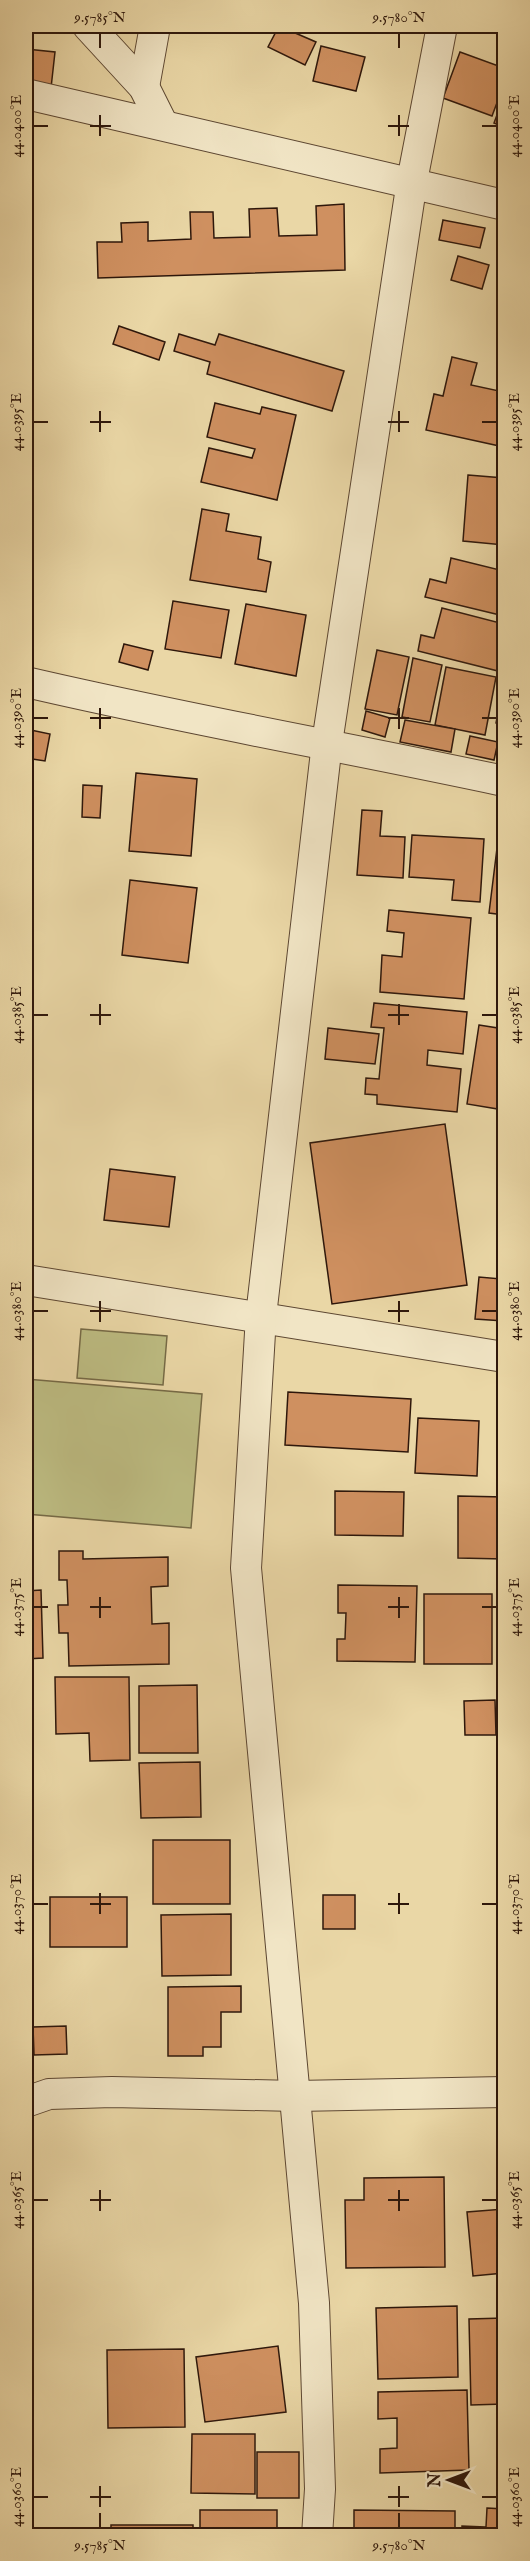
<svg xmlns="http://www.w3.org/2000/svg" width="530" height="2561" viewBox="0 0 530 2561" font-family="'IM FELL English',serif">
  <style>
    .green { fill: #bdbc82; stroke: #766a46; stroke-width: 1.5 }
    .building { fill: #cf9060; stroke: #2e170b; stroke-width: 1.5 }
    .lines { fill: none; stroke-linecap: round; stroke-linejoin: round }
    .minor-casing { stroke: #5d4732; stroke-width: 32 }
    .minor { stroke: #f1e5c5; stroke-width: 30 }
    .ticks { fill: none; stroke: #2e170b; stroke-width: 2 }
    .neatline { fill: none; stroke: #2e170b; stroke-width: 2 }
    .ticks-label { font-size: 15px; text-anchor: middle; fill: #2e170b }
  </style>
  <rect width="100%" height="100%" fill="#ead7a6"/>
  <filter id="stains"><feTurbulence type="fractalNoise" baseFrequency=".00333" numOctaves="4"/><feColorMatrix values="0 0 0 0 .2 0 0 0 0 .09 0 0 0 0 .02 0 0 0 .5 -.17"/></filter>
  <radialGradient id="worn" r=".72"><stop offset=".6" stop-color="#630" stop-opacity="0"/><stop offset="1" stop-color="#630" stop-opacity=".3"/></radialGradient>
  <!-- green -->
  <g class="green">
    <path d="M81,1329L167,1336L163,1385L77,1378Z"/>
    <path d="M26,1379L202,1394L191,1528L26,1514Z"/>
  </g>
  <!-- building -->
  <g class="building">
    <path d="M279,26L316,42L305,65L268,47Z"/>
    <path d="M321,46L365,57L356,91L313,81Z"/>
    <path d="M26,49L55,52L51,88L26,86Z"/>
    <path d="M460,52L504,68V84L492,116L443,98Z"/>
    <path d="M504,96V127L494,123Z"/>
    <path d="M344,204L345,270L98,278L97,242H122L121,223L148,222V241L191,239L190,212H213L214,238L250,237L249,209L277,208L279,236L317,235L316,206Z"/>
    <path d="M443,220L485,228L480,248L439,240Z"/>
    <path d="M458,256L489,265L482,289L451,280Z"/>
    <path d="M119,326L165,342L159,360L113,344Z"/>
    <path d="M179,334L215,345L219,334L344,371L332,411L207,374L210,362L174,351Z"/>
    <path d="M452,357L477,363L471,385L504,392V447L426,430L434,394L443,396Z"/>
    <path d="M215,403L260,414L262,407L296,415L277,500L201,482L209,448L252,458L255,449L207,437Z"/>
    <path d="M468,475L504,478V545L463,541Z"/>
    <path d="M202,509L229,514L226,531L261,537L258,559L271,562L266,592L190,580Z"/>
    <path d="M451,558L504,571V616L425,597L430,579L446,583Z"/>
    <path d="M173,601L229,610L221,658L165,649Z"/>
    <path d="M246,604L306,615L296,676L235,664Z"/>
    <path d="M442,608L504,624V644L498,671L418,651L421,635L434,638Z"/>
    <path d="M124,644L153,651L148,670L119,662Z"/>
    <path d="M377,650L409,657L397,715L365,709Z"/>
    <path d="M413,658L442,665L430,722L402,717Z"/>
    <path d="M446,667L496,677L485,735L435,725Z"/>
    <path d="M504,683V725L496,723Z"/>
    <path d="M366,711L390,718L385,737L362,730Z"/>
    <path d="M405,720L455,729L451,752L400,742Z"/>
    <path d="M26,729L50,734L45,761L26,758Z"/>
    <path d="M470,736L498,742L494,760L466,754Z"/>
    <path d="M136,773L197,779L191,856L129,851Z"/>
    <path d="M83,785L102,786L100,818L82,817Z"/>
    <path d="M362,810L382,811L380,836L405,837L403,878L357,875Z"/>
    <path d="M412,835L484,839L480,902L452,900L454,880L409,877Z"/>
    <path d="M498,840L504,841V915L489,913Z"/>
    <path d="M130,880L197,888L188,963L122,955Z"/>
    <path d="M389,910L471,918L464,999L380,992L382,955L402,957L404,933L387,931Z"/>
    <path d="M374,1003L467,1012L463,1054L428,1050L427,1065L461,1069L457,1112L377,1104V1095L365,1094L366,1078L379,1079L384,1028L371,1027Z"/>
    <path d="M479,1025L504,1029V1110L467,1104Z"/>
    <path d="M328,1028L379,1034L375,1064L325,1059Z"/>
    <path d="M445,1124L467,1285L332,1304L310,1143Z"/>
    <path d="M110,1169L175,1177L169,1227L104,1220Z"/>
    <path d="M504,1245V1321L475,1319L479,1277L501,1279Z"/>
    <path d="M288,1392L411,1399L408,1452L285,1445Z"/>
    <path d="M418,1418L479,1421L477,1476L415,1473Z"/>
    <path d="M335,1491L404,1492L403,1536L335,1535Z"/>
    <path d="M458,1496L504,1497V1559L458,1558Z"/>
    <path d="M59,1551H83V1559L168,1557V1586L151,1587L152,1624L169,1623V1664L69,1666L68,1633H59L58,1605H68L67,1580H59Z"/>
    <path d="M338,1585L417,1586L415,1662L337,1661V1639H345L346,1613H338Z"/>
    <path d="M41,1590L43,1658L26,1659V1591Z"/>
    <rect x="424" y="1594" width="68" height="70"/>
    <path d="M55,1677H129L130,1760L90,1761L89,1733L56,1734Z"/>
    <path d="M197,1685L198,1753H139V1686Z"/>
    <path d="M495,1700L496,1735H465L464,1701Z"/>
    <path d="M498,1747H504V1774H497Z"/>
    <path d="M200,1762L201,1817L141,1818L139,1763Z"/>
    <rect x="153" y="1840" width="77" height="64"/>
    <rect x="323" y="1895" width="32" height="34"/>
    <rect x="50" y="1897" width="77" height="50"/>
    <path d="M231,1914V1975L162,1976L161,1915Z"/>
    <path d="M241,1986V2012H221V2047H203V2056H168V1987Z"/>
    <path d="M66,2026L67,2054L34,2055L33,2027Z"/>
    <path d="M444,2177L445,2267L346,2268L345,2200H364V2178Z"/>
    <path d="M504,2209V2273L473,2276L467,2212Z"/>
    <path d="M457,2306L458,2377L378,2379L376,2308Z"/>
    <path d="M504,2318V2404L471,2405L469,2319Z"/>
    <path d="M278,2346L286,2412L205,2422L196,2357Z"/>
    <path d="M184,2349L185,2427L108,2428L107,2350Z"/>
    <path d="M467,2390L469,2470L380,2473V2449L397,2448V2418L378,2419V2392Z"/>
    <path d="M192,2434H255V2494L191,2493Z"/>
    <rect x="257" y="2452" width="42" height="46"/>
    <path d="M487,2508L504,2509V2536H462V2526L486,2527Z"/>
    <rect x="200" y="2510" width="77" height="26"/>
    <path d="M354,2510L455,2511V2536H354Z"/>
    <rect x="111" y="2525" width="82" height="11"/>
  </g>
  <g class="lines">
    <!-- minor casing -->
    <g class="minor-casing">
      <g id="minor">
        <path d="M88,26L144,87L163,125"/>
        <path d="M144,87L155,26"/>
        <path d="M26,94L504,205"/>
        <path d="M26,682C184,719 345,747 504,781"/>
        <path d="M26,1280L504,1357"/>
        <path d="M26,2102L49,2094L112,2092L296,2096L504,2092"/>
        <path d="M317,2536L320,2489L314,2303L246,1568L261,1316L327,743L412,181L442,26"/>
      </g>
    </g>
    <!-- minor -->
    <use href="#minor" class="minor"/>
  </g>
  <!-- ticks -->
  <path class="ticks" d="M100,33V48M399,33V48M100,115V136M399,115V136M33,126H48M90,126H111M388,126H409M482,126H497M100,411V432M399,411V432M33,422H48M90,422H111M388,422H409M482,422H497M100,708V729M399,708V729M33,718H48M90,718H111M388,718H409M482,718H497M100,1004V1025M399,1004V1025M33,1015H48M90,1015H111M388,1015H409M482,1015H497M100,1301V1322M399,1301V1322M33,1311H48M90,1311H111M388,1311H409M482,1311H497M100,1597V1618M399,1597V1618M33,1607H48M90,1607H111M388,1607H409M482,1607H497M100,1893V1914M399,1893V1914M33,1904H48M90,1904H111M388,1904H409M482,1904H497M100,2190V2211M399,2190V2211M33,2200H48M90,2200H111M388,2200H409M482,2200H497M100,2486V2507M399,2486V2507M33,2497H48M90,2497H111M388,2497H409M482,2497H497M100,2513V2528M399,2513V2528"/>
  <!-- margin -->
  <rect width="530" height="2561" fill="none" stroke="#ead7a6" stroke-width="66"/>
  <!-- north arrow -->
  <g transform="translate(449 2480) rotate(270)" stroke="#f1e5c5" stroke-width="4.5" paint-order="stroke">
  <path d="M0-4.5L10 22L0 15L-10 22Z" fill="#2e170b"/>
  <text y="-9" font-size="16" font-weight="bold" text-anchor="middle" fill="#2e170b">N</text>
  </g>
  <rect x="33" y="33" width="464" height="2495" class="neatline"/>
  <g class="ticks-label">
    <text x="100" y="22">9.5785°N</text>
    <text x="399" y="22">9.5780°N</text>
    <text transform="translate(514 126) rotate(-90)" y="5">44.0400°E</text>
    <text transform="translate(16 126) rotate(-90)" y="5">44.0400°E</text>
    <text transform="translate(16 422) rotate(-90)" y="5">44.0395°E</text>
    <text transform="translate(514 422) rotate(-90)" y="5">44.0395°E</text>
    <text transform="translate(514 718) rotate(-90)" y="5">44.0390°E</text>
    <text transform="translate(16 718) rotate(-90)" y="5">44.0390°E</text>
    <text transform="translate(514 1015) rotate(-90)" y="5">44.0385°E</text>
    <text transform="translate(16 1015) rotate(-90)" y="5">44.0385°E</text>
    <text transform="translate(514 1311) rotate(-90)" y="5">44.0380°E</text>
    <text transform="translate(16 1311) rotate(-90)" y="5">44.0380°E</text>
    <text transform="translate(16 1607) rotate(-90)" y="5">44.0375°E</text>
    <text transform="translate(514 1607) rotate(-90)" y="5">44.0375°E</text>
    <text transform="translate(16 1904) rotate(-90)" y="5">44.0370°E</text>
    <text transform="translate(514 1904) rotate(-90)" y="5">44.0370°E</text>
    <text transform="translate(514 2200) rotate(-90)" y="5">44.0365°E</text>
    <text transform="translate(16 2200) rotate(-90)" y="5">44.0365°E</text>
    <text transform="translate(16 2497) rotate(-90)" y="5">44.0360°E</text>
    <text transform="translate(514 2497) rotate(-90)" y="5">44.0360°E</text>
    <text x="100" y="2550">9.5785°N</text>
    <text x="399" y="2550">9.5780°N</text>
  </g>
  <rect width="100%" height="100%" filter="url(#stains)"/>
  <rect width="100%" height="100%" fill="url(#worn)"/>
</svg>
